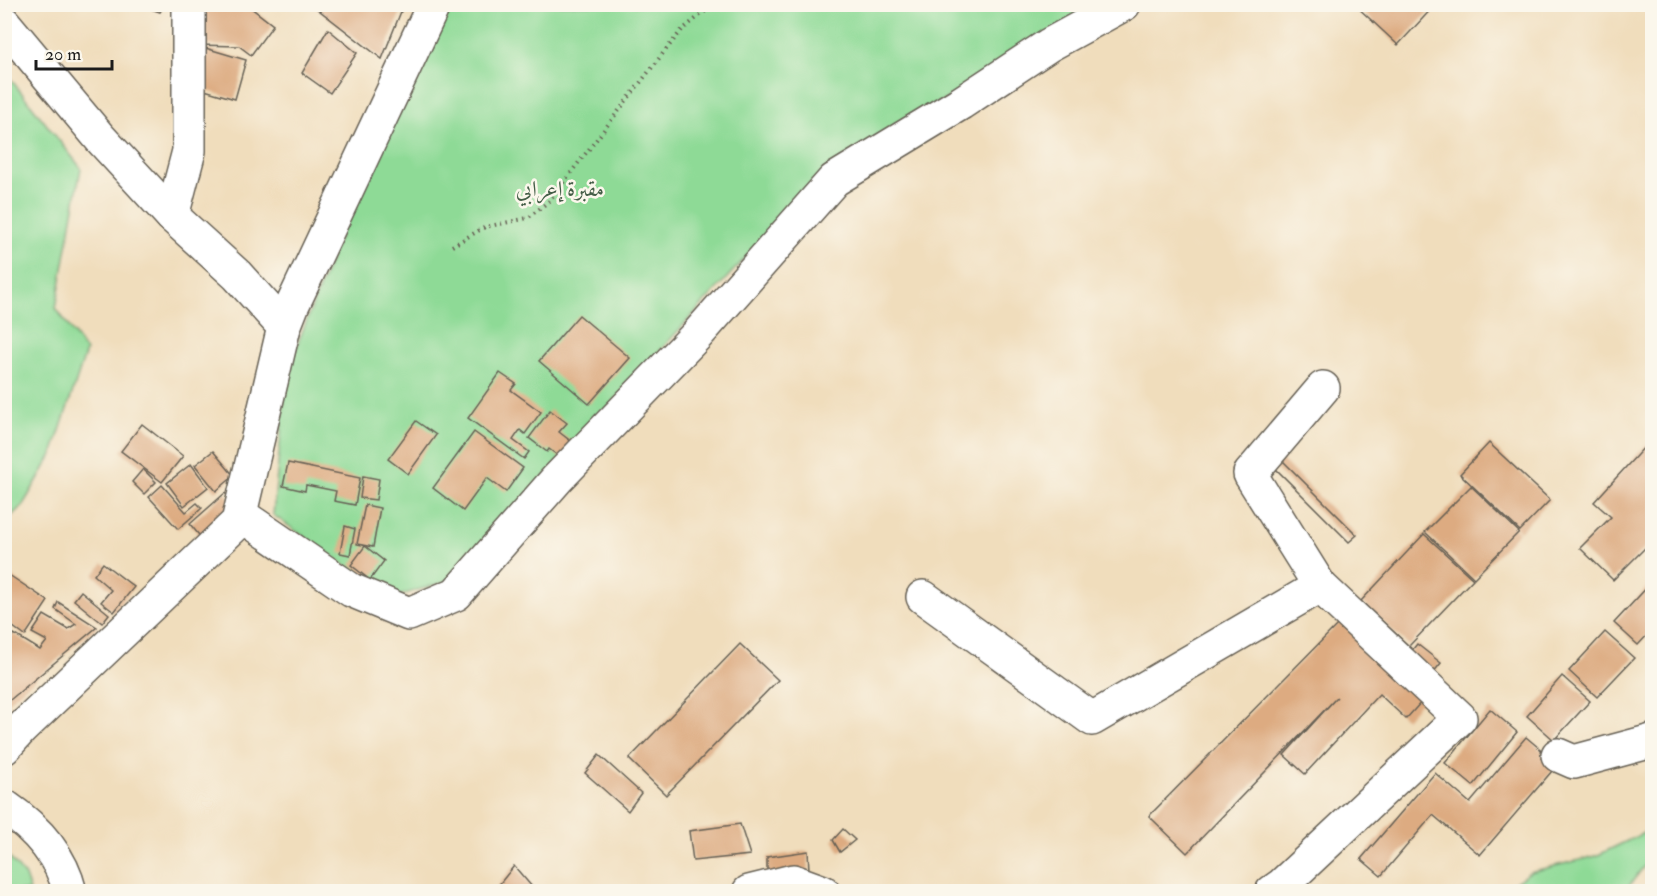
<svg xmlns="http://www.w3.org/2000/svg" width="1657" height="896" viewBox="0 0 1657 896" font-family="'IM FELL Double Pica',Amiri,serif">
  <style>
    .green { fill: #8eda96; stroke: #557b59; stroke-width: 1.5 }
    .building { fill: #ddab81 }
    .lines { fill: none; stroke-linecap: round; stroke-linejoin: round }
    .minor-casing { stroke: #666054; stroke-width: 36 }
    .major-casing { stroke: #666054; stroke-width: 36 }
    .path { stroke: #666054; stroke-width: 4; stroke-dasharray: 1.5 4.5; stroke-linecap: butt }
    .minor { stroke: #fff; stroke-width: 33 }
    .major { stroke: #fff; stroke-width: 33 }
    .labels { text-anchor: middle; stroke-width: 5; stroke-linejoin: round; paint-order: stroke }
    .park-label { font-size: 22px; fill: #445e47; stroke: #fbf7ec }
  </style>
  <rect width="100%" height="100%" fill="#fbf7ec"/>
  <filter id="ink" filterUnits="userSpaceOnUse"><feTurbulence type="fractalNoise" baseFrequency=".0167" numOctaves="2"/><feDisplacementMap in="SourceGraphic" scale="12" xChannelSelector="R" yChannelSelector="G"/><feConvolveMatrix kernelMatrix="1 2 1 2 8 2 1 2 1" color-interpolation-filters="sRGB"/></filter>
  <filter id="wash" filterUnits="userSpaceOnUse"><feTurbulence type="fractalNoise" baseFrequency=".008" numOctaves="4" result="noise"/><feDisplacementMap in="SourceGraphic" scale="24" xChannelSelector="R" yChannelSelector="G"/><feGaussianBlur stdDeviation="1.35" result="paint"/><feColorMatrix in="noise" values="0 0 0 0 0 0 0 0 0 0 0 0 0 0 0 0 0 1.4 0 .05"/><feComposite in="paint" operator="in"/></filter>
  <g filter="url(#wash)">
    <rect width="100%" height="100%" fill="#f0ddbc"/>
    <!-- green -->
    <g class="green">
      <path d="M442,5H1096L817,180L448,581L392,598L273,515L287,371L357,191Z"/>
      <path d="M5,72L81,168L56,308L86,351L52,455L23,505L5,522Z"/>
      <path d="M1652,829V856L1625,891H1503L1530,872L1596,856Z"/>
      <path d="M4,851L25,876L30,891H5Z"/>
    </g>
    <g id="blocks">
      <!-- building -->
      <g class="building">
        <path d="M137,4H165L160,12Z"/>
        <path d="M197,4H246L273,25L251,55L239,46L196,45Z"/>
        <path d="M317,4H404L382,59L315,7Z"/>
        <path d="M1354,4H1436L1398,45Z"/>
        <path d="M328,29L357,53L330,93L302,73Z"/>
        <path d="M202,47L246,60L235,99L191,86Z"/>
        <path d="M579,315L630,358L589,404L539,361Z"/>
        <path d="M500,373L516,384L511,390L541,412L525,434L520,430L513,440L529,452L524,459L468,418Z"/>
        <path d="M550,410L567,423L559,432L577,446L565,461L549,449L547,452L529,438Z"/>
        <path d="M416,421L436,435L408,474L388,459Z"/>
        <path d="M142,424L183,456L162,482L121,451Z"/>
        <path d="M474,432L523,468L506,492L487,478L463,511L433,488Z"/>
        <path d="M1489,443L1550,500L1520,531L1460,474Z"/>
        <path d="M1647,444L1652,449V541L1613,580L1580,548L1611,517L1594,502Z"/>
        <path d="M213,451L234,476L216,491L195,465Z"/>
        <path d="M1281,459L1357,535L1349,542L1273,466Z"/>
        <path d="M288,463L360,478L355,505L334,501L336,491L306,485L305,491L283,486Z"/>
        <path d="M191,464L208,487L184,506L167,483Z"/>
        <path d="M143,469L156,482L144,494L132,482Z"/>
        <path d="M363,476L379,479L376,500L360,498Z"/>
        <path d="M162,485L186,512L197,503L202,508L178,529L149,497Z"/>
        <path d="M1471,486L1519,532L1474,578L1425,532Z"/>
        <path d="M225,493L239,509L203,540L190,524Z"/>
        <path d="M365,505L380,508L373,547L357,544Z"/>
        <path d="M345,526L355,529L350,555L340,553Z"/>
        <path d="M1424,534L1473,579L1409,646L1361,601Z"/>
        <path d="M365,546L384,561L370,580L351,565Z"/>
        <path d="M103,563L134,587L114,612L101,602L111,590L94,575Z"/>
        <path d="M6,573L48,601L25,636L4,620Z"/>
        <path d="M1652,582V630L1638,645L1614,623Z"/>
        <path d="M81,591L109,614L102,623L74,600Z"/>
        <path d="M58,602L97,627L4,705V645L14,634L40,650L47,641L32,633L44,615L68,629L76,624L55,609Z"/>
        <path d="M1341,621L1423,700L1406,719L1379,694L1305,774L1284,755L1337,697L1187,853L1149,816Z"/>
        <path d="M1605,632L1634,658L1597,697L1569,671Z"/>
        <path d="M740,644L778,680L666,795L629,759Z"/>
        <path d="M1417,644L1441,663L1433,673L1409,654Z"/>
        <path d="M1562,676L1590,701L1554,740L1527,716Z"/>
        <path d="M1490,709L1517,732L1473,786L1445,763Z"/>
        <path d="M1526,737L1558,764L1480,855L1433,815L1381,876L1361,859L1435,773L1470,803Z"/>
        <path d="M599,755L641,793L628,811L585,773Z"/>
        <path d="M740,824L750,855L693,861L689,831Z"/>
        <path d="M843,829L855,840L840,852L833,840Z"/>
        <path d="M808,851L809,870L767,877V857Z"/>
        <path d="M514,866L533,888L530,892H493Z"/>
      </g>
    </g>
  </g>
  <g filter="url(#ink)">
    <use href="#blocks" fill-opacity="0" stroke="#666054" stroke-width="1.5"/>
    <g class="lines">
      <!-- minor casing -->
      <g class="minor-casing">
        <g id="minor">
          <path d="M4,23L100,138L172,216L237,275L284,327"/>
          <path d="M172,216L189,151V4"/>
          <path d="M241,515L351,590L409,614L456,594L557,479L697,335L834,180L961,103L1049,45L1124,4"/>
          <path d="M1320,586L1250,474L1323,388"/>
          <path d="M923,597L1092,719L1320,586L1460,718L1282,885L1272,892"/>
          <path d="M4,748L21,729L238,522L284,327L293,304L434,4"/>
          <path d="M1558,755L1574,762L1652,741"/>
          <path d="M749,892L793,881L823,892"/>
        </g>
      </g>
      <!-- major casing -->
      <g class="major-casing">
        <path id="major" d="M4,806C35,827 61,855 70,892"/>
      </g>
      <!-- path -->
      <path class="path" d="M452,246L485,227L528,218L549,201L664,52L682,30L714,4"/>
      <!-- minor -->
      <use href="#minor" class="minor"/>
      <!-- major -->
      <use href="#major" class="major"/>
    </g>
  </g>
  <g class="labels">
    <!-- park labels -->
    <g class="park-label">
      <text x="560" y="196">مقبرة إعرابي</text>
    </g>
  </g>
  <!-- margin -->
  <rect width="1657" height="896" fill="none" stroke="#fbf7ec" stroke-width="24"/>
  <!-- scale -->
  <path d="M36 60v9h76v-9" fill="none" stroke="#1c1c1c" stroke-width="3"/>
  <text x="45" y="60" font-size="18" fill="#1c1c1c" stroke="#fbf7ec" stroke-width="4.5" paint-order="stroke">20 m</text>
</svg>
